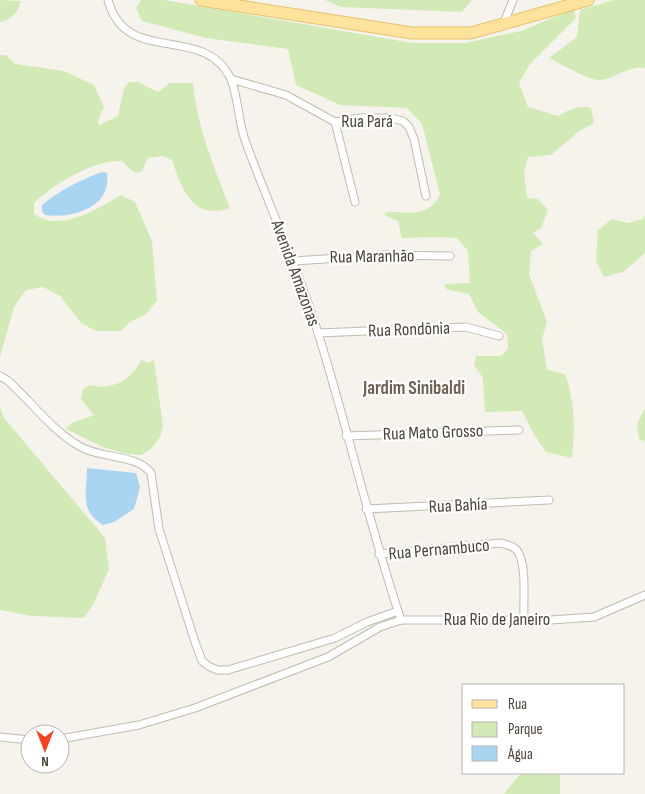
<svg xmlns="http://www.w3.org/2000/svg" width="645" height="794" viewBox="0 0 645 794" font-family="'Sofia Sans Condensed',sans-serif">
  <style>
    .green { fill: #d2eab5 }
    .water { fill: #a9d4f2 }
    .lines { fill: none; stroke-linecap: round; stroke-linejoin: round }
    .street-casing { stroke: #c2bbae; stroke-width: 9 }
    .primary-casing { stroke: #e6c16a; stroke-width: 13 }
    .street { stroke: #fff; stroke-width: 7 }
    .primary { stroke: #ffe39c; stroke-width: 11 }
    .labels { text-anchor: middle; stroke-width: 4.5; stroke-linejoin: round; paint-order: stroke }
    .street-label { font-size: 18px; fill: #4b4439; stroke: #fff }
    .neighbourhood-label { font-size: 19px; font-weight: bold; fill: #6e6250; stroke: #fff }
  </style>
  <rect width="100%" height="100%" fill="#f6f3ec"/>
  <!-- green -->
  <g class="green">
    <path d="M0,0L21,1C17,13 13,19 0,22Z"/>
    <path d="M141,0H164L412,43H465L521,31L574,9L576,18L530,64L519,83L528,107L558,116C569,110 578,104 591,108L594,123L578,132L551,155L528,157L524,172L527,198L538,199L548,210L541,228L533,233L543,244L531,251L529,274L547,322L542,339L547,370L565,374C575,400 575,431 572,458L546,452L535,436L522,411L485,412L483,378L474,365L476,356H501L508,349L507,334L478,312L469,294L446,289L444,284L470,283L468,251L457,238L434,237L402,238L398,221L384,215L387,212C410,212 428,218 440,194L422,124L407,108L340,105L296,85L288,49L206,38L142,21L136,8Z"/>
    <path d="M314,0H472L462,12L341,7L325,0Z"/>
    <path d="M614,0H645V68C630,65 615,79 600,80C590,81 559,63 549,58L577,37L580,10Z"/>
    <path d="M0,55H6L15,64L64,71L94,85L104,107L98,120L99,125L118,116L124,88L129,82H138L158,92L170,83H193C197,127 214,167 230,208C192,221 182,189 172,160L163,156L148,158L142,171L137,173L131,170L122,161C95,159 53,184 34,203V214C61,233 97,209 121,195L135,202L152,241L157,301L145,315L130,322L121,331H96L81,323L60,296L43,287L26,290L14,307L0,357Z"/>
    <path d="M645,215V253L623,272L604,277L596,261L598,230L612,219L628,223L643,219Z"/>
    <path d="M141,360L148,363L154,360L163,426L160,437L151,449L141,455L126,454L105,448L66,429L72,423L94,415L81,399L83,389L90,385C111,391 132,380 141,360Z"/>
    <path d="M0,408L4,418L105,538L109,569L94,603L84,618L32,616L0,610Z"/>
    <path d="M645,408V442L639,439L637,424Z"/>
    <path d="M521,773H560V794H504Z"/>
  </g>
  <!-- water -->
  <g class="water">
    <path d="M102,172L107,173C112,207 73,219 45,215L42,211V205C60,190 80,180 102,172Z"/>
    <path d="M87,468L136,473L140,487L134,509L114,522L103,525C79,510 87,494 87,468Z"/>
  </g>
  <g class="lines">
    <!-- street casing -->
    <g class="street-casing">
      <g id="street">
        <path d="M108,0C126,67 202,23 230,77C238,93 238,123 246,143C269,206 298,268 318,333C348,428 369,525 401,620"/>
        <path d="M503,25L513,0"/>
        <path d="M231,79L286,95L335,122L360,118H391L403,121L409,127L414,139L426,196"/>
        <path d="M335,122L355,202"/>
        <path d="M294,261L384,255L450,256"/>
        <path d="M318,333L466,327L499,336"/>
        <path d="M0,376L7,380C31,401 52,431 81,447C102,459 137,454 151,473L159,529L195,642L202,661L210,667L218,670H228L335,638L367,622L398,611"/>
        <path d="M346,436L519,430"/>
        <path d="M366,509L549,500"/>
        <path d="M379,554L501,543C507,545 515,546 518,552C527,565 523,603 524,619"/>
        <path d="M0,737L30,740"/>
        <path d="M60,739L139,725L195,708L328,657L380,627L401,620H550L594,617L645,595"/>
      </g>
    </g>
    <!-- primary casing -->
    <g class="primary-casing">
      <path id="primary" d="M201,0L412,33H471L588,0"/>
    </g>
    <!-- street -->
    <use href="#street" class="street"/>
    <!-- primary -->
    <use href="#primary" class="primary"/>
  </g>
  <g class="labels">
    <!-- street labels -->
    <g class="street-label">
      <text x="367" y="127">Rua Pará</text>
      <text transform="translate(372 256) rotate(-1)" y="6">Rua Maranhão</text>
      <text transform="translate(296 273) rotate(70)" y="6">Avenida Amazonas</text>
      <text transform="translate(409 329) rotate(-2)" y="6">Rua Rondônia</text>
      <text transform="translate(433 432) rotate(-2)" y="6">Rua Mato Grosso</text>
      <text transform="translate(458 505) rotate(-3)" y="6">Rua Bahía</text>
      <text transform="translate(439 549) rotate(-5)" y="6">Rua Pernambuco</text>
      <text x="497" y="625">Rua Rio de Janeiro</text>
    </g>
    <!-- neighbourhood labels -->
    <g class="neighbourhood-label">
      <text x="414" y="394">Jardim Sinibaldi</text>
    </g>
  </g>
  <!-- legend -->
  <rect x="462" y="684" width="162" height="90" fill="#ffffff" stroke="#b7b4b0"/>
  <rect x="472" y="700" width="25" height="8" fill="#ffe39c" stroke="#b7b4b0"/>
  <text x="508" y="709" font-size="15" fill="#4b4439">Rua</text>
  <rect x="472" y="722" width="25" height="15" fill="#d2eab5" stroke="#b7b4b0"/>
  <text x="508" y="734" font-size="15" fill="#4b4439">Parque</text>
  <rect x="472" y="746" width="25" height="15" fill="#a9d4f2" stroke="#b7b4b0"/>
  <text x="508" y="759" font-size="15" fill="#4b4439">Água</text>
  <!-- north arrow -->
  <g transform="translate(45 749) rotate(180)"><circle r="24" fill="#ffffff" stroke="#b7b4b0"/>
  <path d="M0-4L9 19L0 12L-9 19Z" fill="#fc3f1d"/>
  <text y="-8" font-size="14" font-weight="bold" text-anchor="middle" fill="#4b4439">N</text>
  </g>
</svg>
